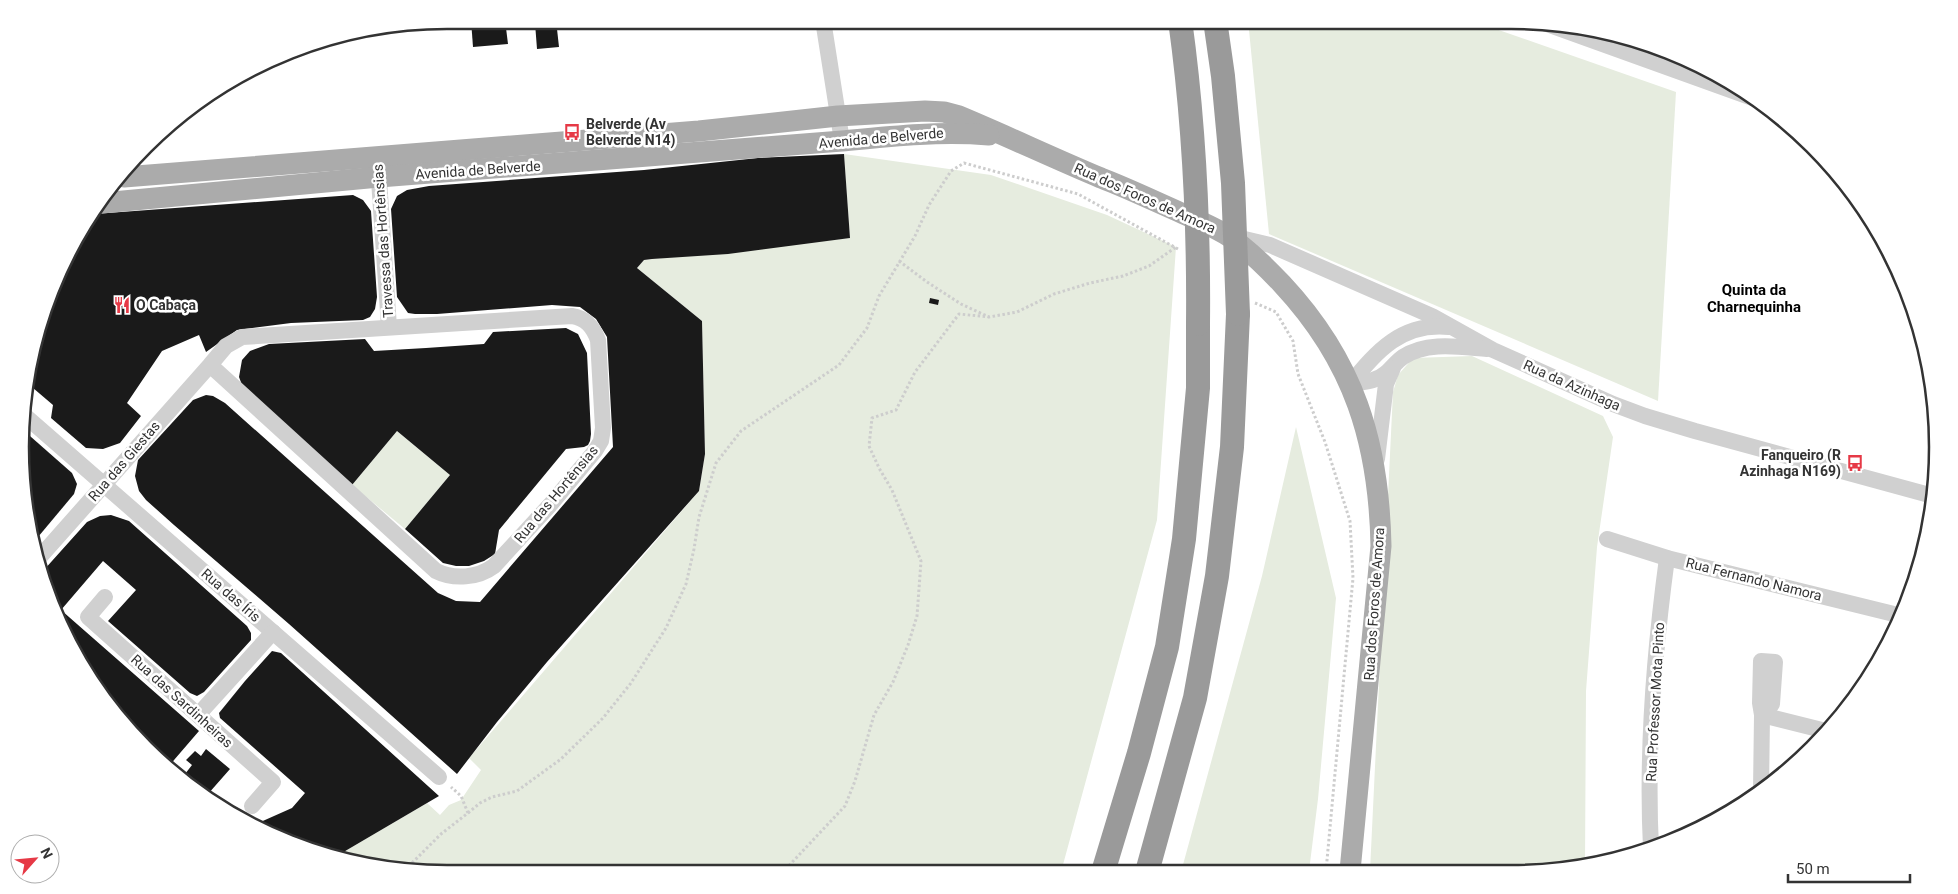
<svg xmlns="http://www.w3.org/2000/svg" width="1958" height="894" viewBox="0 0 1958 894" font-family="Roboto,sans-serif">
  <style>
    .green { fill: #e6ecdf }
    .building { fill: #1a1a1a }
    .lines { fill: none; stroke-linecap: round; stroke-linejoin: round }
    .path { stroke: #cdcdcd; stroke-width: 3; stroke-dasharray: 2.5 2.5; stroke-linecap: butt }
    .minor { stroke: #d0d0d0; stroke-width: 16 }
    .major { stroke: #ababab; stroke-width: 21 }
    .highway { stroke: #9a9a9a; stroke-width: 24 }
    .highway-bridge { stroke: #9a9a9a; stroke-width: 24 }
    .labels { text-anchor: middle; stroke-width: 5; stroke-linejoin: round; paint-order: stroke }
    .poi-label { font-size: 14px; font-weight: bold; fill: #333; stroke: #fff; text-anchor: start }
    .street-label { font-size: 14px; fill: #333; stroke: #fff }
    .neighbourhood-label { font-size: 15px; font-weight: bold; fill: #000; stroke: #fff }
    .rim { fill: none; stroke: #333; stroke-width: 2.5 }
  </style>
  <rect width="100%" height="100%" fill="#fff"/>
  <!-- green -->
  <g class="green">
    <path d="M1248,20H1470L1676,92L1658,401L1269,234Z"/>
    <path d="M844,154L991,175L1107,215L1176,247L1157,520L1061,872L447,874L363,866L335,857L427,803L440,815L449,805L461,800L481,770L469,758L699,491L705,454L702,321L637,268L644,260L850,238Z"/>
    <path d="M1472,356L1603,416L1613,437L1597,547L1586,691L1585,865L1567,870L1370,871L1393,392L1398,375L1413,358Z"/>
    <path d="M1296,427L1336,598L1318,799L1309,871L1181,872L1262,576Z"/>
    <path d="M397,431L450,475L405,529L352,485Z"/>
  </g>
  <!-- building -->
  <g class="building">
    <path d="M471,20H505L508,44L473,47Z"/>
    <path d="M520,20H556L559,47L537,49L535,23L520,24Z"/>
    <path d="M844,154L850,238L728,254L652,259L644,260L637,268L702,321L705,454L699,491L547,662L497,722L457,774L289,624L174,525L146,500L139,491L135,476L138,460L193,400L206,395L213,396L225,403L438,593L456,601L480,602L613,447L607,337L596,319L580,307L552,305L437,314H415L408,313L397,297L391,209L397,196L407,190L429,186L644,170L758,158Z"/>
    <path d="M353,195L363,200L371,211L377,297L375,309L370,317L363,320L291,323L237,330L206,352L199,335L162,351L127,403L141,416L120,443L103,449L86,448L51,418L53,405L26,382L28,364L77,234L94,214Z"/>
    <path d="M930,298L939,300L938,305L929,303Z"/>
    <path d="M566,328L578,334L587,353L591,434L590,441L588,445L584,447L566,449L499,530L495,554L484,561L469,566H456L443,563L405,529L450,475L397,431L352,485L242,385L239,377L242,360L250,351L269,344L365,339L374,351L426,348L484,344L493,332Z"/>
    <path d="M22,429L72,473L77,484L74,494L33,543L28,530L20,447Z"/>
    <path d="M111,515L129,521L247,626L251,633V640L204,692L197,696L190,693L108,621L136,590L103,561L61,610L199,731L168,767L170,771L165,768L77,660L43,571L87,522L100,516Z"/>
    <path d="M272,651L281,653L439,796L335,857L284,842L256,824L292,808L305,793L220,718L219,713L245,681Z"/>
    <path d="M206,749L230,769L208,794L185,774L192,765L186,760L195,751L201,756Z"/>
  </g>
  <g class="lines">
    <!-- path -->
    <g class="path">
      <path d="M899,261L927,282L961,304L989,317L1017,312L1054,294L1090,283L1123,276L1149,266L1176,247"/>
      <path d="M1255,303L1276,312L1293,341L1298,374L1325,442L1350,521L1353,578L1326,871"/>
      <path d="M468,813L480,803L492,797L517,791L561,759L603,718L631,683L666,628L686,584L694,549L699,517L716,463L741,431L839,365L867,328L879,296L915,236L929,205L951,171L964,163L1078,194L1178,249"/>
      <path d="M405,870L441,834L468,813L461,796L451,787"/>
      <path d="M782,873L845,806L855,781L874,715L893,682L908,645L917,616L921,561L892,490L879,468L869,446L872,418L896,410L915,372L959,314L989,317"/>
    </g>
    <!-- minor -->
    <g class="minor">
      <path d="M823,20L842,141"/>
      <path d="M1544,23L1758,100"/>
      <path d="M378,165L389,327"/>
      <path d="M1232,236L1270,245L1432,316L1493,350L1613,404L1645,416L1695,431L1933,496"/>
      <path d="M1350,384C1363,382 1376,382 1386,373C1392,368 1397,361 1403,357C1427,341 1460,347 1487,349"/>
      <path d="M1350,384C1377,351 1402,322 1449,327"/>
      <path d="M23,414L439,777"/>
      <path d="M1377,459L1386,384L1393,368"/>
      <path d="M1607,539L1667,558L1902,616"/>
      <path d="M39,558L210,365L226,346L242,337L572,316C586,318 593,327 598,340L603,428L601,441L595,451L550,505L494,566C478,578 454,580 436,571L210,365"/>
      <path d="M105,597L88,617L273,782L252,806"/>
      <path d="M198,715L273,632"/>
      <path d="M1762,715L1826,731"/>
      <path d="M1761,791L1762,715L1760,703L1761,661L1775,662L1772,704L1762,715"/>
      <path d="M1651,848C1646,751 1654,654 1667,558"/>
    </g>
    <!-- major -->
    <g class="major">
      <path d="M124,177L699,131L838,116L925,111L944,112L959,116C1007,136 1053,158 1101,178C1127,188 1152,200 1177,211C1193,218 1210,225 1225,234C1245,246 1266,267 1282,284C1354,361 1379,442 1381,546L1350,871"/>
      <path d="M102,203L379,177L842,141C893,136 939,131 989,135"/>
    </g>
    <!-- highway -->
    <g class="highway">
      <path d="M1103,872L1139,753L1167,647L1184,539L1198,388V324"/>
      <path d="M1147,872L1195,698L1217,576L1232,447L1238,314"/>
    </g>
    <!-- highway-bridge -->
    <g class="highway-bridge">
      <path d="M1180,20C1194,121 1199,222 1198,324"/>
      <path d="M1215,20L1223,76L1233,183L1238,314"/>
    </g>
  </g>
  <!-- icons -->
  <defs>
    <g id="bus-bare" transform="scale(1.35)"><path d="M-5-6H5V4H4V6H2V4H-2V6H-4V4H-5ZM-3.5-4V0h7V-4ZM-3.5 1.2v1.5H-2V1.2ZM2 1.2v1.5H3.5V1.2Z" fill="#e63946" stroke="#fff" stroke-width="2.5" paint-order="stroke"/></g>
    <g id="restaurant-bare" transform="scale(1.35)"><path d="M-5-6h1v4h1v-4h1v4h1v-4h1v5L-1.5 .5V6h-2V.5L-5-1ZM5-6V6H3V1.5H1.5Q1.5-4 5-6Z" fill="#e63946" stroke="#fff" stroke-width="2.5" paint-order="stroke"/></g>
  </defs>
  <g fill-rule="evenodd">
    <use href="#bus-bare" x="572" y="132"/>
    <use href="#restaurant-bare" x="122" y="305"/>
    <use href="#bus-bare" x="1855" y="463"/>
  </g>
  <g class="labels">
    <!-- poi labels -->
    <g class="poi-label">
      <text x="586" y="129">Belverde (Av<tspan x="586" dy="16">Belverde N14)</tspan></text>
      <text x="136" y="310">O Cabaça</text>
      <text x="1841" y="460" text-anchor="end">Fanqueiro (R<tspan x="1841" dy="16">Azinhaga N169)</tspan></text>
    </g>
    <!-- street labels -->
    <g class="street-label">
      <text transform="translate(881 138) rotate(-5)" y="5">Avenida de Belverde</text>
      <text transform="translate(478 170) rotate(-4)" y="5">Avenida de Belverde</text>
      <text transform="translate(1145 198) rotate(24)" y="5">Rua dos Foros de Amora</text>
      <text transform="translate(383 241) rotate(-94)" y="5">Travessa das Hortênsias</text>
      <text transform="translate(1572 385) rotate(24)" y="5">Rua da Azinhaga</text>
      <text transform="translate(124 461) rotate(-49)" y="5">Rua das Giestas</text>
      <text transform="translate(556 494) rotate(-50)" y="5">Rua das Hortênsias</text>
      <text transform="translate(1754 579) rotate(14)" y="5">Rua Fernando Namora</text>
      <text transform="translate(231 595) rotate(41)" y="5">Rua das Íris</text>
      <text transform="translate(1374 604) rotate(-86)" y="5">Rua dos Foros de Amora</text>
      <text transform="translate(182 701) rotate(42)" y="5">Rua das Sardinheiras</text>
      <text transform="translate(1655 702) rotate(-87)" y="5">Rua Professor Mota Pinto</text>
    </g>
    <!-- neighbourhood labels -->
    <g class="neighbourhood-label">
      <text x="1754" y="295">Quinta da<tspan x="1754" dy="17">Charnequinha</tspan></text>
    </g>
  </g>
  <!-- crop -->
  <path d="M0 0H1958V894H0ZM447 29H1511A418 418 0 0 1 1929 447V447A418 418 0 0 1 1511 865H447A418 418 0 0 1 29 447V447A418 418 0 0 1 447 29Z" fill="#fff" fill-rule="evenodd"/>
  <path class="rim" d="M447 29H1511A418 418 0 0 1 1929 447V447A418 418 0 0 1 1511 865H447A418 418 0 0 1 29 447V447A418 418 0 0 1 447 29Z"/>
  <!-- north arrow -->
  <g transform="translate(35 859) rotate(63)"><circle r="24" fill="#ffffff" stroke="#adadad"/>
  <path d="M0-4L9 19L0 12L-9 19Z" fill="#e63946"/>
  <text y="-8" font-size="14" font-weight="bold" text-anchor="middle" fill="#333333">N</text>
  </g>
  <!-- scale -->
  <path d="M1788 874v8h122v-8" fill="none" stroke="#333333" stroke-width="2.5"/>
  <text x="1796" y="874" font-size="15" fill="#333333" stroke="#ffffff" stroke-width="4" paint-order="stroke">50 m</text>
</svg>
